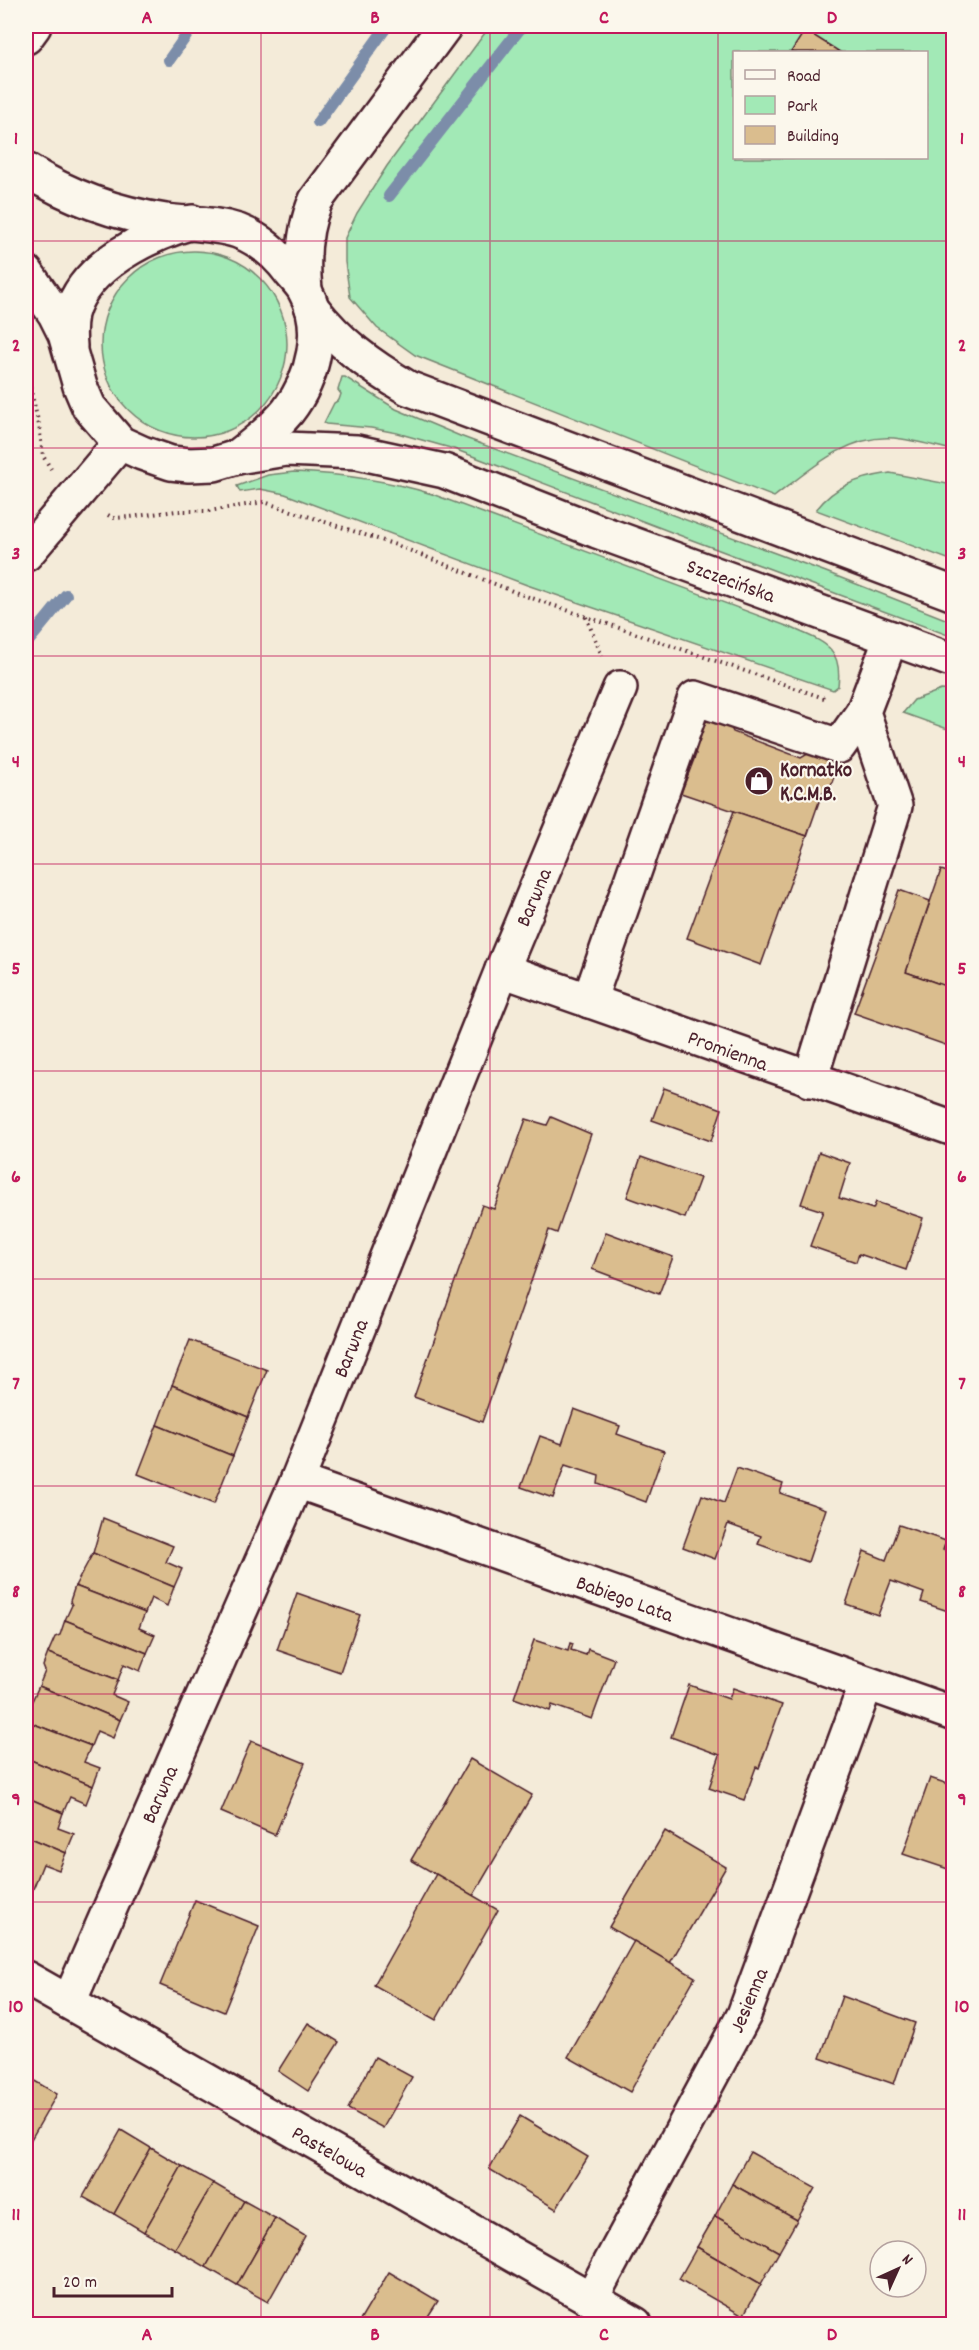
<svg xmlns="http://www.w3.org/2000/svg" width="979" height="2350" viewBox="0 0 979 2350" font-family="Dekko,sans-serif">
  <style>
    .green { fill: #a2e9b6; stroke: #768470; stroke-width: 1.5; fill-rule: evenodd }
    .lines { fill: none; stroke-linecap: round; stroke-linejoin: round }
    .stream { stroke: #7c8da9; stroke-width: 12 }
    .building { fill: #dabd8e; stroke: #4a1f2b; stroke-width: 1.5 }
    .minor-casing { stroke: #4a1f2b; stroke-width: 38 }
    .major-casing { stroke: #4a1f2b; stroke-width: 38 }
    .highway-casing { stroke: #4a1f2b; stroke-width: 38 }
    .path { stroke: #4a1f2b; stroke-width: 4; stroke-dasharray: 1.5 4.5; stroke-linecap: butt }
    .minor { stroke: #fbf7ec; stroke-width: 33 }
    .major { stroke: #fbf7ec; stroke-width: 33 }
    .highway { stroke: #fbf7ec; stroke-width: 33 }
    .grid { fill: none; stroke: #c2185b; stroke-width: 1.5; stroke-opacity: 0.55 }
    .labels { text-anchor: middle; stroke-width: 4.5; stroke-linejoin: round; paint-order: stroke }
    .street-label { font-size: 21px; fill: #4a1f2b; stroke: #fbf7ec }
    .poi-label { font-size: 21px; font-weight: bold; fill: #4a1f2b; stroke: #fbf7ec; text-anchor: start }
    .neatline { fill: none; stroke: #c2185b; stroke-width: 2 }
    .grid-label { font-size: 20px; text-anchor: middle; font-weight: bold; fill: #c2185b }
  </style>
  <rect width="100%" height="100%" fill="#f4ebd9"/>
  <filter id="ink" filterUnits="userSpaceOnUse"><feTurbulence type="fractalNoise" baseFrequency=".0167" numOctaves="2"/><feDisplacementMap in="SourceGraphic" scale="12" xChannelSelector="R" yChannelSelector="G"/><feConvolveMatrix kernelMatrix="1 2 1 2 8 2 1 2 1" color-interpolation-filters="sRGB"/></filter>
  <g filter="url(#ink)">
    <!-- green -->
    <g class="green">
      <path d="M490,26H953V450C934,446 914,440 894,438C847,434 808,471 774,497L415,355L377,328L350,297L345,262V238L357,213L387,166ZM734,52H926V158H734Z"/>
      <circle cx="194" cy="344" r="93"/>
      <path d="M342,377H345L396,409L460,436L826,572L953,622V637L692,540L454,449L397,433L371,428L326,424L324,423L334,403L339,400L341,394L338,390Z"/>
      <path d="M294,472C342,474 387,480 432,494L792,628C823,642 843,646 838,686L833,690L527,585L285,494L260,489L240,492L237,486L268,475Z"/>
      <path d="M890,473L953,485V561L816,510C835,485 859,478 890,473Z"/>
      <path d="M941,690L953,691V731L903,713L914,700Z"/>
    </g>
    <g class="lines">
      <!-- stream -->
      <g class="stream">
        <path d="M169,60L193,26"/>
        <path d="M318,122L387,26"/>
        <path d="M389,196L522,26"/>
        <path d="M26,644L66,595"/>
      </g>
    </g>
    <!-- building -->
    <g class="building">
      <path d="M805,30L840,52H791Z"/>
      <path d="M711,717L729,724L733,732L801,758L811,752L829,758L836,771L829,791L822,793L807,836L681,793L696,754L690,741L698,724Z"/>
      <path d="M734,811L807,836L761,965L687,938Z"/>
      <path d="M941,870L954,874V989L906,972Z"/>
      <path d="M899,890L930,901L906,972L954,989V1048L854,1013Z"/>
      <path d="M664,1088L722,1109L711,1141L652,1120Z"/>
      <path d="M551,1117L591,1134L557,1233L549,1230L482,1422L414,1397L482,1205L494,1209L526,1119L547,1125Z"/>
      <path d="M819,1152L850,1163L839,1198L873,1209L876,1202L923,1218L906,1270L859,1254L856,1262L810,1246L823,1211L801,1204Z"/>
      <path d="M641,1157L700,1178L685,1218L627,1197Z"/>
      <path d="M606,1232L673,1257L659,1294L592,1269Z"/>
      <path d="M190,1340L267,1370L248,1417L172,1385Z"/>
      <path d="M172,1385L248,1417L233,1456L157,1425Z"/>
      <path d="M574,1409L620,1426L617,1434L664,1451L646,1502L598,1484L599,1476L565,1465L553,1498L521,1487L540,1436L562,1444Z"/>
      <path d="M157,1425L233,1456L214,1504L138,1474Z"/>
      <path d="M737,1468L783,1484L780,1493L826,1509L808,1562L758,1544L761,1536L728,1524L715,1559L683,1547L702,1495L724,1503Z"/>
      <path d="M103,1518L173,1546L166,1562L182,1569L174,1587L93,1553Z"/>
      <path d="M899,1525L946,1541L943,1550L954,1553V1613L921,1602L924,1593L891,1581L878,1615L846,1604L864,1551L886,1560Z"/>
      <path d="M93,1553L174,1587L167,1606L151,1598L145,1613L75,1586Z"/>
      <path d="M75,1586L145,1613L139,1628L155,1635L147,1653L65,1620L72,1605L70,1601Z"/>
      <path d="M297,1593L360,1615L340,1672L277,1650Z"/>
      <path d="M65,1620L147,1653L140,1671L124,1664L118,1680L48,1653L55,1637L60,1635Z"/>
      <path d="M534,1640L568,1651L570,1643L573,1644L571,1650L586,1655L588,1649L614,1659L592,1719L552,1705L550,1711L514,1698Z"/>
      <path d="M48,1653L118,1680L112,1695L128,1702L120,1720L39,1686L45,1671L43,1666Z"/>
      <path d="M689,1685L729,1699L733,1688L782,1705L759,1768L756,1767L744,1800L709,1788L720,1755L671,1737Z"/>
      <path d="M39,1686L120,1720L113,1738L97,1731L91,1746L26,1721V1708L28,1703L32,1701Z"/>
      <path d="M26,1721L91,1746L84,1762L100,1768L93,1786L26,1758Z"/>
      <path d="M251,1741L305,1763L275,1835L221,1812Z"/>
      <path d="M26,1758L93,1786L86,1804L70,1797L63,1813L26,1797Z"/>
      <path d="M470,1759L532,1795L473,1896L411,1860Z"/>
      <path d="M930,1778L954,1786V1871L903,1854Z"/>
      <path d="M26,1797L63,1813L58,1828L74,1834L66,1853L26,1836Z"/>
      <path d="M665,1831L726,1867L670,1963L609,1927Z"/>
      <path d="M26,1836L66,1853L59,1870L43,1864L31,1894L26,1892Z"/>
      <path d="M436,1874L498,1910L436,2020L374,1985Z"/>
      <path d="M195,1900L259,1926L224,2012L160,1985Z"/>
      <path d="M634,1941L695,1977L630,2092L568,2057Z"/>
      <path d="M842,1996L915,2023L894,2084L820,2058Z"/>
      <path d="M308,2023L339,2042L308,2091L278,2071Z"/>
      <path d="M375,2057L412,2077L383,2128L348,2109Z"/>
      <path d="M26,2076L57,2094L26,2148Z"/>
      <path d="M520,2116L588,2157L556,2209L489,2169Z"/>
      <path d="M121,2130L151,2148L114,2214L83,2197Z"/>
      <path d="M151,2148L182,2166L144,2232L114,2214Z"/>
      <path d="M750,2152L815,2188L797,2220L732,2184Z"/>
      <path d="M182,2166L213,2183L175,2249L144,2232Z"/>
      <path d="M213,2183L244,2201L206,2267L175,2249Z"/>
      <path d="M732,2184L797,2220L779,2252L715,2216Z"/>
      <path d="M244,2201L275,2218L237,2285L206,2267Z"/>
      <path d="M715,2216L779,2252L761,2284L697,2247Z"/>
      <path d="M275,2218L305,2236L268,2302L237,2285Z"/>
      <path d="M697,2247L761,2284L743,2316L679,2279Z"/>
      <path d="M389,2272L438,2301L423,2324H358Z"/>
    </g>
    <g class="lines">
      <!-- minor casing -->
      <g class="minor-casing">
        <g id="minor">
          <path d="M70,346C69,335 69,324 71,314C84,265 148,235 192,222"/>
          <path d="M502,970L954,1129"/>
          <path d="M589,1001L695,698L839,746L863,712"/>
          <path d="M810,1080L895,806L863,712L891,638"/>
          <path d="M297,1481L954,1714"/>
          <path d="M26,1978L635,2324"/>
          <path d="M69,2002L297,1481L502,970L620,688"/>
          <path d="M591,2299L744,2015L866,1684"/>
        </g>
      </g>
      <!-- major casing -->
      <g class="major-casing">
        <g id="major">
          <path d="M26,170C68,196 117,214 166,221C191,224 214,223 238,231C259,239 278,255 291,273C296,279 302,285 305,291C326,328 313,379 288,411C273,429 255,443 237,457"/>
          <path d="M26,272L55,314L65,334L80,386L89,407L120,443L142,453L171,463L189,465L214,464L237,457L286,449L357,452L444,471L597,531L954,661"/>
          <path d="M312,308C340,344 369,365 408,388L954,594"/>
        </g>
      </g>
      <!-- highway casing -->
      <g class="highway-casing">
        <g id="highway">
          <path d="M26,37L34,26"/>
          <path d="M305,290C302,260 303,229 316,200L445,26"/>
          <path d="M26,554L120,443"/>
        </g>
      </g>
      <!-- path -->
      <g class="path">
        <path d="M26,370L39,425L43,456L51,469"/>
        <path d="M108,515L113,518L130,517L176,511H209L264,502L396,545L520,594L827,699"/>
        <path d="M586,617L602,656"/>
      </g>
      <!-- minor -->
      <use href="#minor" class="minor"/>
      <!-- major -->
      <use href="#major" class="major"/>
      <!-- highway -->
      <use href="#highway" class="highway"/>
    </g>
  </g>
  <!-- grid -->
  <path class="grid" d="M261,26V2324M490,26V2324M718,26V2324M26,241H954M26,448H954M26,656H954M26,864H954M26,1071H954M26,1279H954M26,1486H954M26,1694H954M26,1902H954M26,2109H954"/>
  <!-- icons -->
  <defs>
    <g id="shop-disc" transform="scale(1.5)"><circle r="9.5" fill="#4a1f2b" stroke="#fbf7ec"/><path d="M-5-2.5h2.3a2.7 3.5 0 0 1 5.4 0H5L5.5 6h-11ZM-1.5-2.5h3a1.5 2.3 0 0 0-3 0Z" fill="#fff"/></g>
  </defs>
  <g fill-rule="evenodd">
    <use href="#shop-disc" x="759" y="781"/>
  </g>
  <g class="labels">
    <!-- street labels -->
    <g class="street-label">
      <text transform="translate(731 580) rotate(20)" y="7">Szczecińska</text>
      <text transform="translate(533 897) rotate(-67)" y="7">Barwna</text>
      <text transform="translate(728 1050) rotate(20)" y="7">Promienna</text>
      <text transform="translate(350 1348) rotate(-68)" y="7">Barwna</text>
      <text transform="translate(625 1598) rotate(20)" y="7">Babiego Lata</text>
      <text transform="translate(159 1794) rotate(-66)" y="7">Barwna</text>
      <text transform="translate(748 2000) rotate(-67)" y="7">Jesienna</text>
      <text transform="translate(330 2151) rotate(30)" y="7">Pastelowa</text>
    </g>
    <!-- poi labels -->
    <g class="poi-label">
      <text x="780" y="776">Kornatko<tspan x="780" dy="24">K.C.M.B.</tspan></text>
    </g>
  </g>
  <!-- margin -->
  <rect width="979" height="2350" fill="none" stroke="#fbf7ec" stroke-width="66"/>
  <!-- legend -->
  <rect x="733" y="51" width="195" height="108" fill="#fbf7ec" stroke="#b4a19f" stroke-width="1.5"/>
  <rect x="745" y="70" width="30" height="9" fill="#fbf7ec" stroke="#b4a19f" stroke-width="1.5"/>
  <text x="787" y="81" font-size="18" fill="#4a1f2b">Road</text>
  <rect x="745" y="96" width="30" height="18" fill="#a2e9b6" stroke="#b4a19f" stroke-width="1.5"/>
  <text x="787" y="111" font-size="18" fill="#4a1f2b">Park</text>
  <rect x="745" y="126" width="30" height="18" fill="#dabd8e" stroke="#b4a19f" stroke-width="1.5"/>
  <text x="787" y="141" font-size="18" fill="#4a1f2b">Building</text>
  <!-- north arrow -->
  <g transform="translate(898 2269) rotate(45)"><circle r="28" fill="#fbf7ec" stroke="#b4a19f" stroke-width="1.5"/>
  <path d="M0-4.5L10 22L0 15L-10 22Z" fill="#4a1f2b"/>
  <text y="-9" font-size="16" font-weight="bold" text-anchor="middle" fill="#4a1f2b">N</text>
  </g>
  <!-- scale -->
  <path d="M54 2287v9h118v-9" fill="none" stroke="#4a1f2b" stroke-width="3"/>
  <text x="63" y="2287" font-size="18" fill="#4a1f2b" stroke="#fbf7ec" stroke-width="4.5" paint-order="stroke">20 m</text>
  <rect x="33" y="33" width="913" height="2284" class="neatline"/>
  <g class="grid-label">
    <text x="147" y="23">A</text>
    <text x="375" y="23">B</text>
    <text x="604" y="23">C</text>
    <text x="832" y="23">D</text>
    <text x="16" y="144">1</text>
    <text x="962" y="144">1</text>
    <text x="16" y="351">2</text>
    <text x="962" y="351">2</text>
    <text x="16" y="559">3</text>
    <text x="962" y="559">3</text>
    <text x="16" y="767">4</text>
    <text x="962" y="767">4</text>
    <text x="16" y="974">5</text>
    <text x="962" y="974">5</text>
    <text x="16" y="1182">6</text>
    <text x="962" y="1182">6</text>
    <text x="16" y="1389">7</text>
    <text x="962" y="1389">7</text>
    <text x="16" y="1597">8</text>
    <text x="962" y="1597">8</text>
    <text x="16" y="1805">9</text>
    <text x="962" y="1805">9</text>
    <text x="16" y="2012">10</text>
    <text x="962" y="2012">10</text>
    <text x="16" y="2220">11</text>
    <text x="962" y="2220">11</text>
    <text x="147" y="2340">A</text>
    <text x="375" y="2340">B</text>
    <text x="604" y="2340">C</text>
    <text x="832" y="2340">D</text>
  </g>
</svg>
